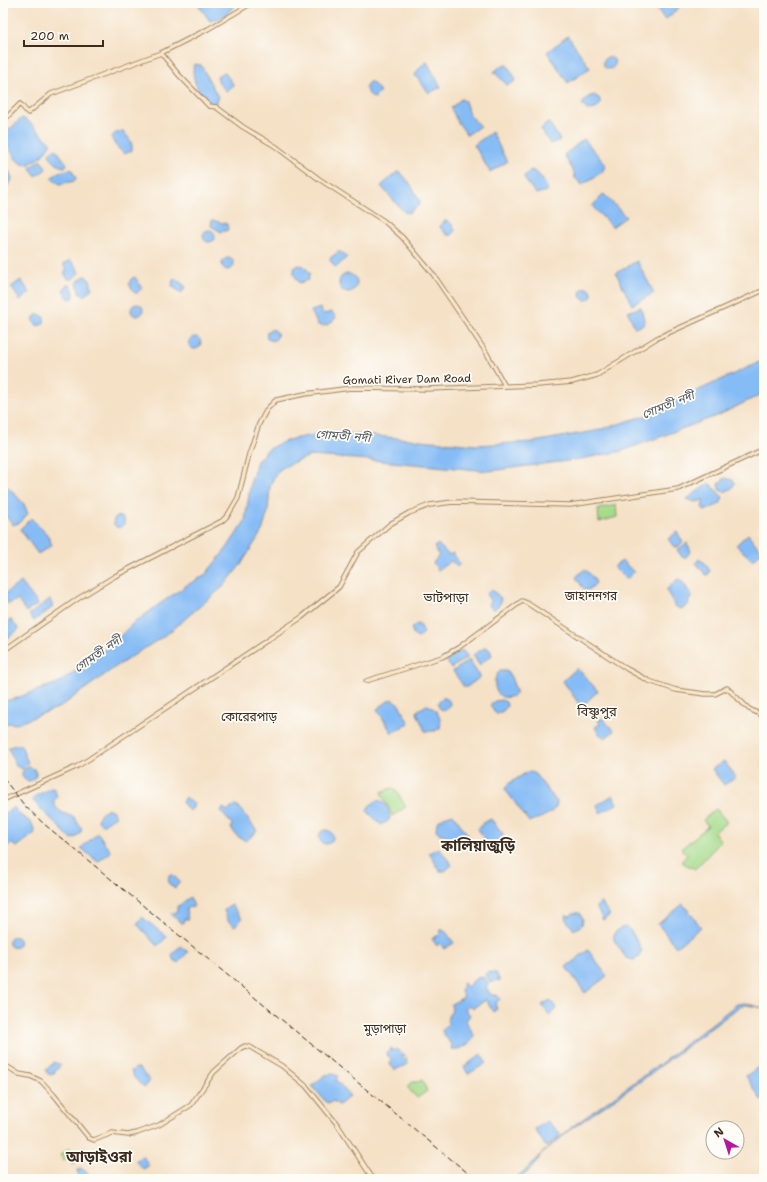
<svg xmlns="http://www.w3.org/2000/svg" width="767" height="1182" viewBox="0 0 767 1182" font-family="'Shantell Sans','Noto Sans Bengali',sans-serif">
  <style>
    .green { fill: #a5db8b; stroke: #708254 }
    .water { fill: #86bcf5; stroke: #60738a }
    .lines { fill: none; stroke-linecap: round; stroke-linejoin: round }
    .secondary-casing { stroke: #988672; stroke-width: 5.5 }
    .secondary { stroke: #fce6c4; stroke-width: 3.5 }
    .rail { stroke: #3b2a1e; stroke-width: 1; stroke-dasharray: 6 3; stroke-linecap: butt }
    .labels { text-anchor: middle; stroke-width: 3.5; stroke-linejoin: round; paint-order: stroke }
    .street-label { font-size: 11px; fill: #3b2a1e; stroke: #fdfcf7 }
    .water-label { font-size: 12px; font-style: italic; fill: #52565e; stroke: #fdfcf7 }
    .neighbourhood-label { font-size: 12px; fill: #3b2a1e; stroke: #fdfcf7 }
    .quarter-label { font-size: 13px; fill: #3b2a1e; stroke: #fdfcf7 }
    .district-label { font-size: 15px; font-weight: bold; fill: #3b2a1e; stroke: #fdfcf7 }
  </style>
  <rect width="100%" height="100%" fill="#fdfcf7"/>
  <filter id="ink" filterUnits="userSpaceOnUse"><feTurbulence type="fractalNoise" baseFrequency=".025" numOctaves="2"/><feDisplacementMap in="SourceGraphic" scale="8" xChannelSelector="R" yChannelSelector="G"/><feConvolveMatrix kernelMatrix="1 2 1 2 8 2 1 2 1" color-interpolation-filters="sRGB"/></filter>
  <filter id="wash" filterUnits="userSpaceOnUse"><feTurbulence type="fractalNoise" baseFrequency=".012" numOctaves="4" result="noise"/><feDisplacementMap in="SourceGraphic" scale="16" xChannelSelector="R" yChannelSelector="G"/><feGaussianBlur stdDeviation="0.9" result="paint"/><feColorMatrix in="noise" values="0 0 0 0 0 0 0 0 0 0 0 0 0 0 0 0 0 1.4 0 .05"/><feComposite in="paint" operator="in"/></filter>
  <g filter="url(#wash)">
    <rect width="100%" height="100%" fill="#f5e1c6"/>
    <!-- green -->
    <g class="green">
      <path d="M616,505L617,517L599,522L598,509Z"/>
      <path d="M392,788L396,790L406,807L392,816C390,806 384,802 381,792Z"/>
      <path d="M716,809L727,822L714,832L721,841L695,869L681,862L687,855L681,849L708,826L703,820Z"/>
      <path d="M422,1080L427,1091L417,1098L407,1087L413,1082H418Z"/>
      <path d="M68,1149L71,1150L76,1158L75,1162L71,1164L67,1159L64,1161L60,1155Z"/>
    </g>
    <!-- water -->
    <g class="water">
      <path d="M197,3H232L234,7L223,17L210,21Z"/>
      <path d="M653,3H681L682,5L665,20Z"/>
      <path d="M568,36L590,68L568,83L547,52Z"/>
      <circle cx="609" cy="63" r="6"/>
      <path d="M427,62L441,87L429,93L415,75L420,67Z"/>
      <path d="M194,64L201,65L218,97L216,102L212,105C200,98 190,78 194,64Z"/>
      <path d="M507,65L516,79L514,82L507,85L494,72L501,66Z"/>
      <path d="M222,73H225L233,84L232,87L226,91L219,83L217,76Z"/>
      <path d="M369,82H372L379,90L380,93L375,98C370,97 367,92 365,87Z"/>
      <path d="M594,95L599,98L601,104L596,109L587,110L582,104L588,97Z"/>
      <path d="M461,99L465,101L469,114L480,126L467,135L457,121L451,108Z"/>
      <path d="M22,118L28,121L51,143L41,157L28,165C13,165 14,149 3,142V135Z"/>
      <path d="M549,122L560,140L550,144L541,129Z"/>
      <path d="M122,131C128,136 133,142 132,151L124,154L115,145L111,137L116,133Z"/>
      <path d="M492,132L507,162L490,172L474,145Z"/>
      <path d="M584,139L606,165L602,172L582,185L575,178L574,172L564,155Z"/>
      <path d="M54,149H56L67,164L65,167C58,167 50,159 49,153Z"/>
      <path d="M40,160L46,167L45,170L36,176L30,168Z"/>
      <path d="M3,165L10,172L12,180L3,192Z"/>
      <path d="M71,169L76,178L75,181L60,184L51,178L59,172Z"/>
      <path d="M531,170C539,172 544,181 548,189L546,191L536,194L525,180L524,176Z"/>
      <path d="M397,172H400L409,182L420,201V204L408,213L404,212L381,186Z"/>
      <path d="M604,194L626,217L612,227L592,206Z"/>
      <path d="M212,220L227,224L228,230L221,232L211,226Z"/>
      <path d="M445,221C450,221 453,225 455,230L452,235H447L439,226Z"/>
      <circle cx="209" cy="236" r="6"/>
      <path d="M338,252H341L347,257L336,268L329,259Z"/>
      <circle cx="228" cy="264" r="6"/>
      <path d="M70,260L76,266L79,273L73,279H68L64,273L67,270L63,265Z"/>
      <path d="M637,261L654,293L632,305L616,273Z"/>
      <path d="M299,265L304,266L310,273L308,280L299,283L294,274V268Z"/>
      <circle cx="348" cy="283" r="9"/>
      <path d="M86,276L90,280L92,288L85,296L80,294L77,283L81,278Z"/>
      <path d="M135,277L142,288L136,294L129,284L131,279Z"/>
      <path d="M175,278L185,286L184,290L181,293L172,286L173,280Z"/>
      <path d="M21,280L30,293L20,300L11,287Z"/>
      <path d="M67,285H70L73,289L74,297L72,299L68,298L63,290Z"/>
      <circle cx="586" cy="294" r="6"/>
      <circle cx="137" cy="310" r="6"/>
      <path d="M641,307L645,324L635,328L628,312Z"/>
      <path d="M320,308L323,314L332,312L336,317C333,323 324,328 318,325L311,311Z"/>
      <circle cx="39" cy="320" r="5.5"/>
      <circle cx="272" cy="335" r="5.5"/>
      <circle cx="195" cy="343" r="6"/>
      <path d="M764,360V393L719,415L622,451L575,460L489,471L370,460L310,456L294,462L280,469L274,477L270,486L268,512L262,531L242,563L224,586L167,634L114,668L60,707L16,724L9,723L3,725V701L14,699L60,682L109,647L131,625L158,605L187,585L204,576L227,548L245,521L251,481L257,461L267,450L278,444L292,439L330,432L476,445L533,442L595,431L658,412L673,402Z"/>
      <path d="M725,478L733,480L735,483L731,489L724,492L719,489L718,484Z"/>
      <path d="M709,483L723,497L720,504L705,511L702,507L704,500L695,502L687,499Z"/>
      <path d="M7,486L24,504L28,514L19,523L13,525L3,513V488Z"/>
      <circle cx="119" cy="522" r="5.5"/>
      <path d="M31,518L47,534L52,545L38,554L20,529Z"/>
      <path d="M677,532L683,542L678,547H674L668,539Z"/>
      <path d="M748,534L762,552L752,560L736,545Z"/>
      <path d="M687,543L691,551L685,558L682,557L677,550Z"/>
      <path d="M438,544L449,555L453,553L460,564L457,567L451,561L438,570L433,563L439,555L434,547Z"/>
      <path d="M699,559L705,563L710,571L708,575L705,574L696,563Z"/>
      <path d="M622,561L634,572L627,579L613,567Z"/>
      <path d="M585,569L593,577L596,583L589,590L583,588L576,577Z"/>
      <path d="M678,579L682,581L692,596L689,601L688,605L681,609L676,607L666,590Z"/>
      <path d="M21,582L38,604L26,612L18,600L8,604L3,595Z"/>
      <path d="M491,589L501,598L500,604L494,610L489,606L490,600L486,594Z"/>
      <path d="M50,599L53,607L34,621L29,615Z"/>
      <path d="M10,619L19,629L3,642V626Z"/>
      <path d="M417,624L421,626L424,633L419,638L414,636L411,628Z"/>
      <path d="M486,647L490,650L492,655L479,665L473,655Z"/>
      <path d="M462,650L468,657L451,668L446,660Z"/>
      <path d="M469,660L480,677L467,687H464L453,671Z"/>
      <path d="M577,668L598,691L581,707L563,681Z"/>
      <path d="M500,671H507L511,677L516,691V694C496,707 489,680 500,671Z"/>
      <circle cx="444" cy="704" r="6"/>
      <path d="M391,699L399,704L409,723L392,733L377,709Z"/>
      <path d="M501,700L506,702L507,706L503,711L496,714L490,705L495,701Z"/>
      <path d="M427,705C435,706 443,719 440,728L435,731H425L417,713L418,710Z"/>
      <path d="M602,718L614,731L605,738L598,733L595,727L600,724L598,720Z"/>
      <path d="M17,745H21L28,763L22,769L16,766L8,747Z"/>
      <path d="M724,761L736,777L724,785L712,769Z"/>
      <circle cx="29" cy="774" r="7"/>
      <path d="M529,771L535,774L557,802C556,814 539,818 529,822L505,789L508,784Z"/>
      <path d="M51,788L55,789L57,797L53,802C57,811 64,814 74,817L82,830L77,837L71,839L33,801L34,797Z"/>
      <path d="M613,795L617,804L600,813L597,805Z"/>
      <path d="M185,797L194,804L192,809L189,811L182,802Z"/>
      <path d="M378,800C387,802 389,810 390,818L388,821L381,825L367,811L369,806Z"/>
      <path d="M234,806H238L257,831L246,841L237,836L231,828L232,824L221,812L223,808L228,811Z"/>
      <path d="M14,807L20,815L32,823L35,833L17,847L12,844L3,847V814Z"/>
      <path d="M108,809L112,810L116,816L102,825L98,821C97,814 103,813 108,809Z"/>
      <path d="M453,814L468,835L467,841L464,845C453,846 450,841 444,834H440L436,830L437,822L444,817Z"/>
      <path d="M491,819L504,835L493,844L489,845L478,829L483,823Z"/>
      <circle cx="326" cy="837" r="7"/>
      <path d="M98,833L111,852L98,862L81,848Z"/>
      <path d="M439,848L452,865L445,871H440L429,853Z"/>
      <path d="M169,875H173L180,882L175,888L168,883Z"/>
      <path d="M190,897L194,906L192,908L189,907L186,909L188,919H184L183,923H181L171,914L177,911V907Z"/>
      <path d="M601,902L610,915L603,920L596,907Z"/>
      <path d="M683,904L701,927L676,947L658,924Z"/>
      <path d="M232,905L242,919L235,926L228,921L224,910Z"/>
      <path d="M573,913H580L583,920L582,925L574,930L567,921L566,915L570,916Z"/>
      <path d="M142,917L167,937L157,946L137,924Z"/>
      <path d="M626,927L631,931L642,950L638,958L634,960L626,958L614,940V933L621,928Z"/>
      <path d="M441,929L446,932L454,943L444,949L440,943L437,946L432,939L434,937L440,935Z"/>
      <circle cx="14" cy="942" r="5.5"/>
      <path d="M180,946L188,952L178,963L173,959L172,955Z"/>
      <path d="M588,950L607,976L585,993L566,967Z"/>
      <path d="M489,972L496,973L500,981L497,980L491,983L485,974Z"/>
      <path d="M477,977L481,978L484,977L489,984L486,987L491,995H497L500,999L495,1004L497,1009L493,1012L486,1000L473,1008L470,1005L465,1009L470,1015L466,1021L475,1037C469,1044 460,1051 451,1049L452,1046L443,1033L442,1030L448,1024V1016L452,1011L451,1004L464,997L461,992L463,982L467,987Z"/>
      <path d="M550,1000L557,1009L549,1015L542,1005Z"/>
      <path d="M744,1003L764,1008L746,1005L739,1007L638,1083L574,1127L540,1155C538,1163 523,1179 514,1179L531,1166L539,1156L573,1126L664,1061L737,1004Z"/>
      <path d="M391,1048L392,1051L396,1049L405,1056H402L403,1059L407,1058L406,1060L408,1064L395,1070L389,1063L392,1060L386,1054L390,1051Z"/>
      <path d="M481,1054L487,1063L468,1074L464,1067Z"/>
      <path d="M54,1062L61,1065L52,1075L48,1074L46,1070Z"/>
      <path d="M764,1063V1098L761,1100L746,1076Z"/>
      <path d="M136,1068H139L150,1081L145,1087C139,1084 133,1077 131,1071Z"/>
      <path d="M333,1074L338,1076L336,1080L350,1096L339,1105L333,1101L327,1103L312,1086L325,1075Z"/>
      <path d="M547,1121L560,1133L558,1138L546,1147L535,1129Z"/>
      <path d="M143,1156L149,1166L143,1169L135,1161Z"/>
      <path d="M82,1169L90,1175V1179H79L77,1170Z"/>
    </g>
  </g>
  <g filter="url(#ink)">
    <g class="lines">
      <!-- secondary casing -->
      <g class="secondary-casing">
        <g id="secondary">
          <path d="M161,53L178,74L209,106L216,107L243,127L275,146L319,179L384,221L402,237L433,274L486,352L505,386"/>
          <path d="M3,121L20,104L28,113L51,94L161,53L208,29L252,3"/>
          <path d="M3,651L79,598L115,576L222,521L228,515L238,498L249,454L259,424L267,409L276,400L305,394L351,388L427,389L538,385L572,382L597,375L657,338L764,290"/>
          <path d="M366,681L442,657L458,648L522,601L527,603L627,669L649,681L676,690L705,694H715L727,688L749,709L764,716"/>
          <path d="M3,800L76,767L89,759L302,617L339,587L358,552L390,524L409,513L430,505L453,502L570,505L678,489L764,449"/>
          <path d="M3,1064L19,1074L30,1076L41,1081L54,1095L89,1138L94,1140L112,1133L128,1135L137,1133L159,1125L191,1105L214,1072L241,1048L245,1046L250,1047L282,1066L306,1086L337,1124L373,1179"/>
        </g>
      </g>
      <!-- secondary -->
      <use href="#secondary" class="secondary"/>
      <!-- rail -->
      <path class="rail" d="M3,778L25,806L44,824L475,1179"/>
    </g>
  </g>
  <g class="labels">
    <!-- street labels -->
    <g class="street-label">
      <text transform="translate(407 379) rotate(-1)" y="4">Gomati River Dam Road</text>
    </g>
    <!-- water labels -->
    <g class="water-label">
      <text transform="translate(668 405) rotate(-22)" y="4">গোমতী নদী</text>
      <text transform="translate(343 436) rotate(4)" y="4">গোমতী নদী</text>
      <text transform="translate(98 654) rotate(-35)" y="4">গোমতী নদী</text>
    </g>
    <!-- neighbourhood labels -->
    <g class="neighbourhood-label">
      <text x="591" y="600">জাহাননগর</text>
      <text x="249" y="721">কোরেরপাড়</text>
      <text x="385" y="1033">মুড়াপাড়া</text>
    </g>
    <!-- quarter labels -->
    <g class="quarter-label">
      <text x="446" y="602">ভাটপাড়া</text>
      <text x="597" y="716">বিষ্ণুপুর</text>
    </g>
    <!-- district labels -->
    <g class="district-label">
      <text x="478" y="851">কালিয়াজুড়ি</text>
      <text x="99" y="1162">আড়াইওরা</text>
    </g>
  </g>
  <!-- margin -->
  <rect width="767" height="1182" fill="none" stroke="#fdfcf7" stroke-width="16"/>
  <!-- north arrow -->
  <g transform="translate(725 1140) rotate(321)"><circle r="19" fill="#fdfcf7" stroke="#afa8a0"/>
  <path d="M0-3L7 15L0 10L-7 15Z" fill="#b5179e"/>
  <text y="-6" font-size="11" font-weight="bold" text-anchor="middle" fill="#3b2a1e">N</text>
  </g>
  <!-- scale -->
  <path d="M24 40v6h79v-6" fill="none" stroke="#3b2a1e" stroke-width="2"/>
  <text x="30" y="40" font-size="12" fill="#3b2a1e" stroke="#fdfcf7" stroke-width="3" paint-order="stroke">200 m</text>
</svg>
